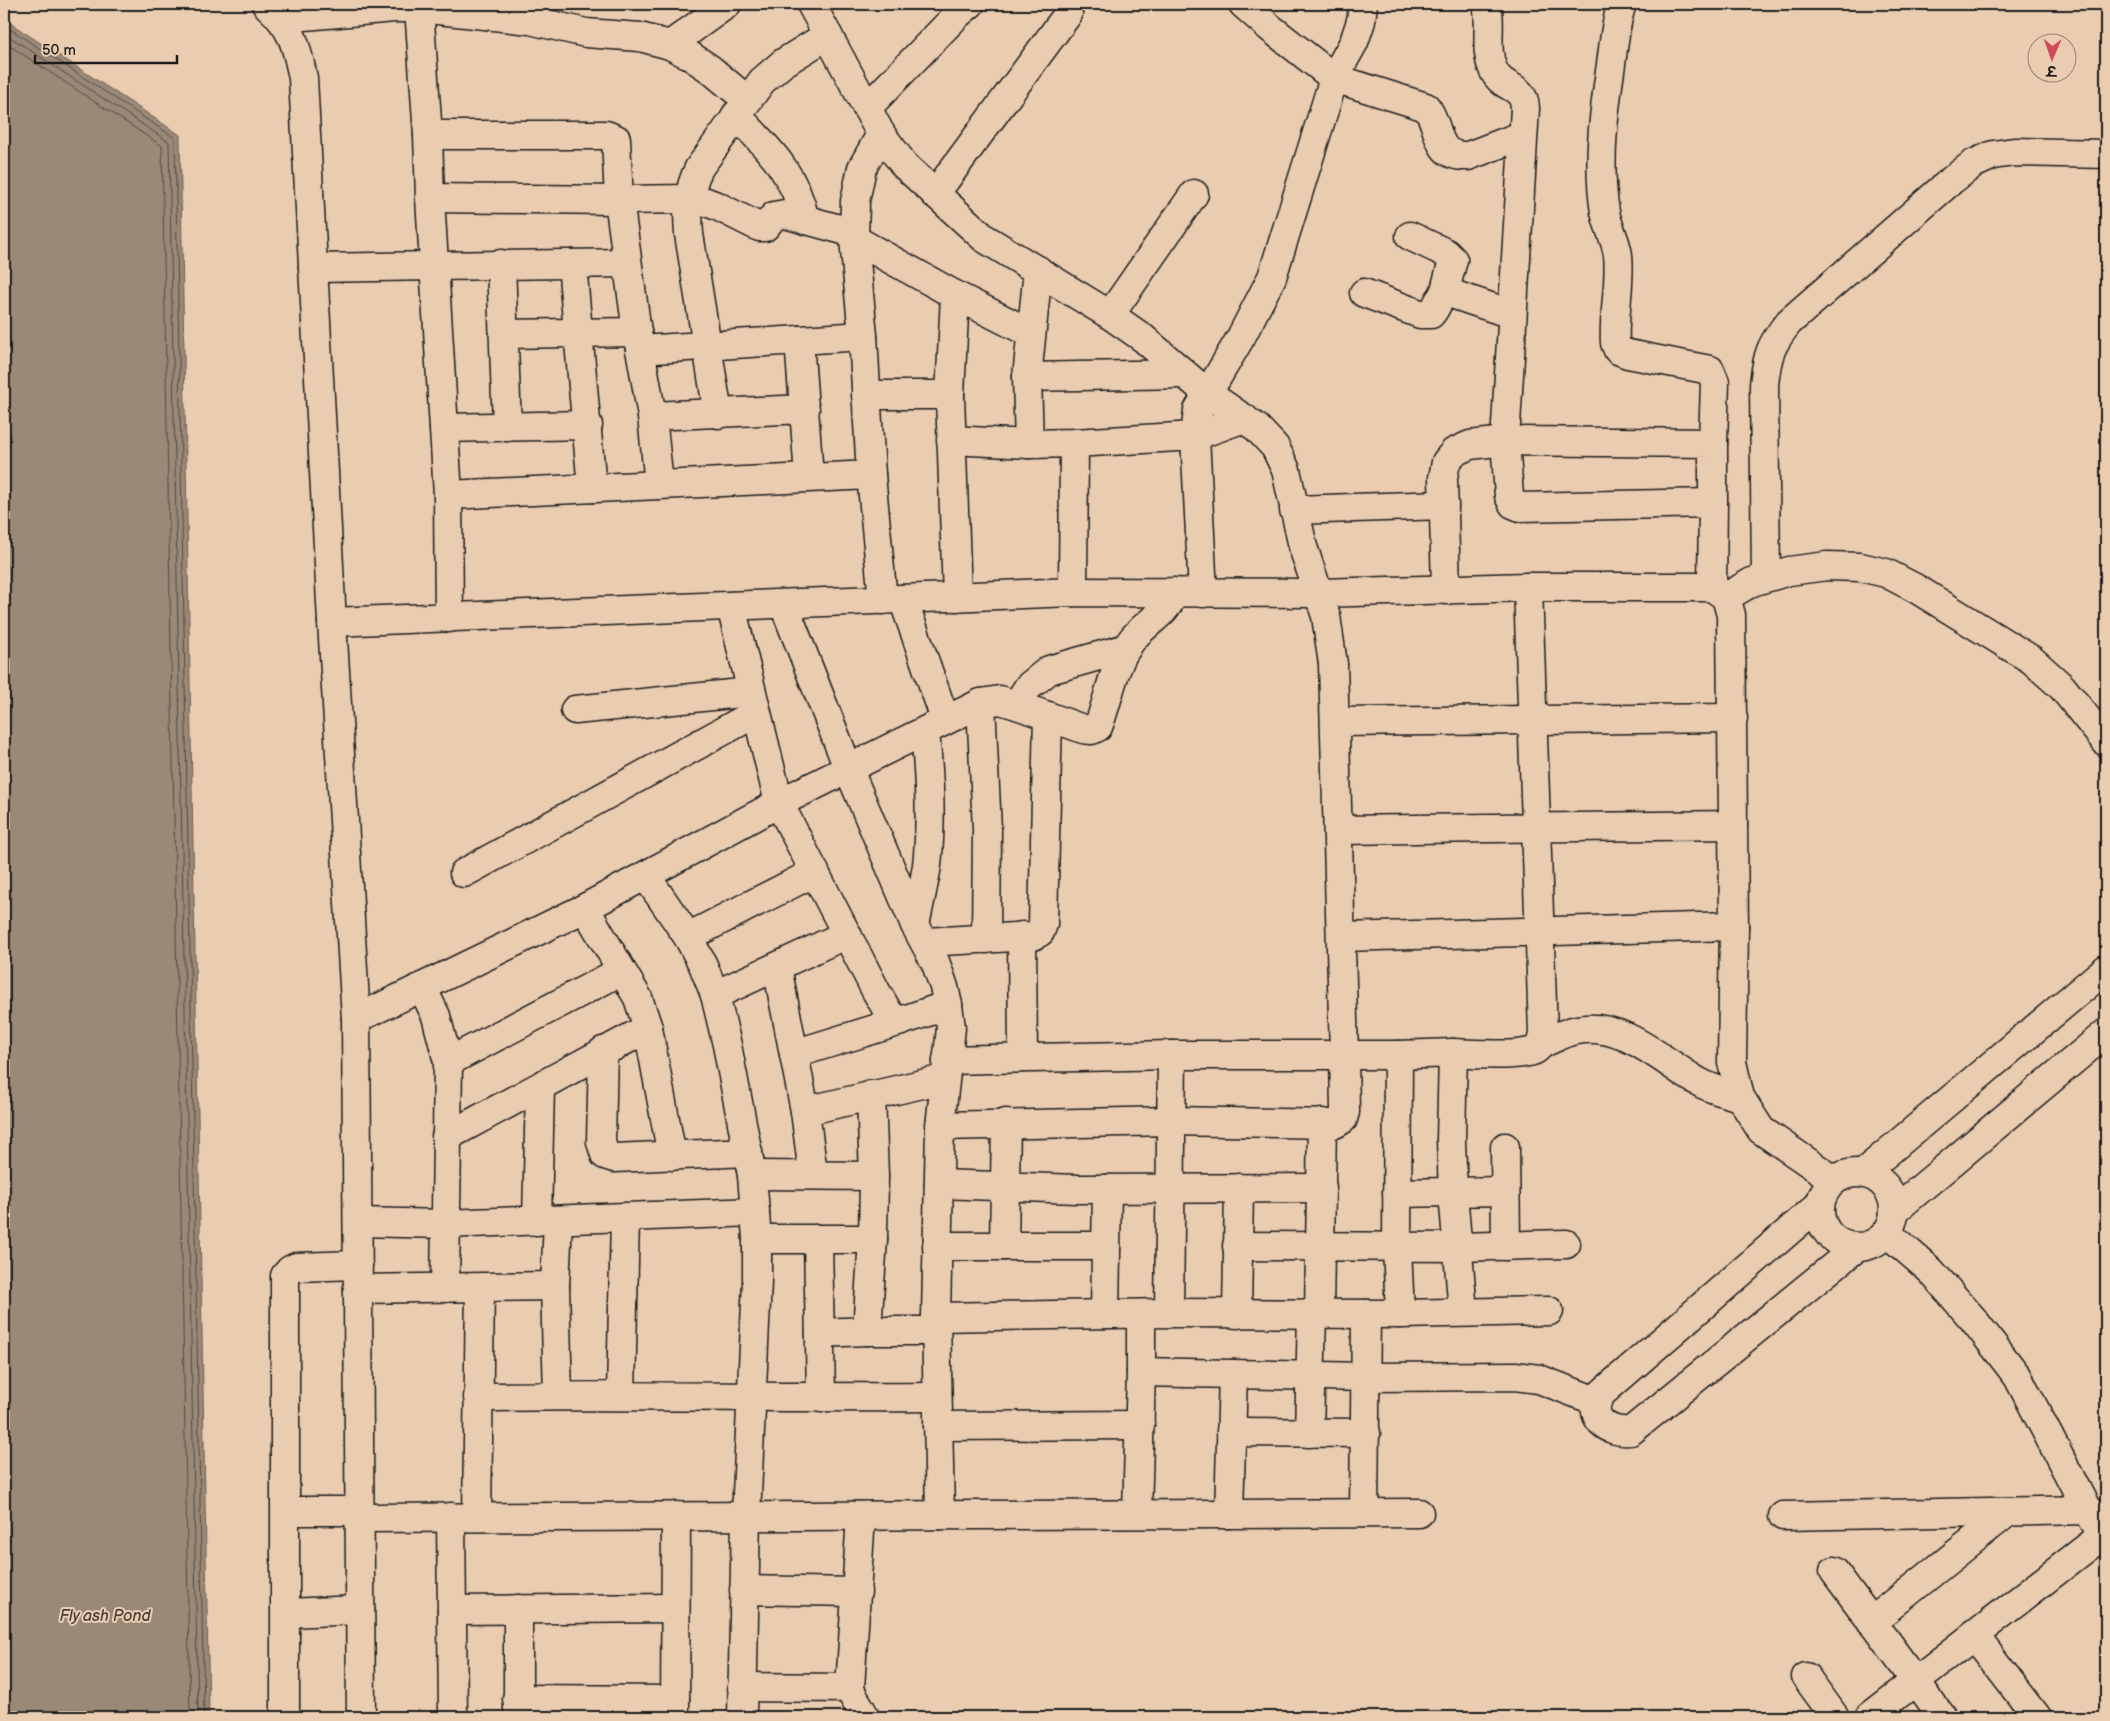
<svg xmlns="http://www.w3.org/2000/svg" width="2110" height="1721" viewBox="0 0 2110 1721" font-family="'Balsamiq Sans','Playpen Sans Deva',sans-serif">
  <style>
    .water { fill: #9b8978; stroke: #685d53 }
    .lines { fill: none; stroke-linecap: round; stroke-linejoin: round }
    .shore { stroke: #4f4841; stroke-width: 1 }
    .minor-casing { stroke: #1c1c1c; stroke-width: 31 }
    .minor { stroke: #eaccb0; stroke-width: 28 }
    .labels { text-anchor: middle; stroke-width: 4; stroke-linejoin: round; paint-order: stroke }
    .water-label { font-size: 16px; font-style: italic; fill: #423d38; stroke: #eaccb0 }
  </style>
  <rect width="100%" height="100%" fill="#eaccb0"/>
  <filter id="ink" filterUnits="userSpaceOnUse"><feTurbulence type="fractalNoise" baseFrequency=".02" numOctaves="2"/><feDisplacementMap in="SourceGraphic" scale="10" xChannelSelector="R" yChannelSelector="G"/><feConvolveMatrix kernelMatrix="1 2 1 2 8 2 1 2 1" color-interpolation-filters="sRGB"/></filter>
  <g filter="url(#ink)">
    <!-- water -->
    <path class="water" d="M4,19L180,135L209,1717H4Z"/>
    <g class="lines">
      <!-- shore -->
      <g class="shore">
        <path d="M4,25L175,138L204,1717"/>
        <path d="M4,33L169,142L198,1717"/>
        <path d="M4,42L162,146L190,1717"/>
      </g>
      <!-- minor casing -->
      <g class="minor-casing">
        <g id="minor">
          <path d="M266,4C293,28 296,44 303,78L332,622L356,1019L361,1717"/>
          <path d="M811,4L881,134L905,166L984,238L1110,315L1143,338L1207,393L1257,428L1275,447L1286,470L1303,547L1326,616L1333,664L1344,1054L1345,1112L1343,1119L1335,1124L1171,1121L940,1126"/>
          <path d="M1243,4L1269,27L1334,78L1426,107C1442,126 1432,157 1468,156L1523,135"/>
          <path d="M1487,4C1492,25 1484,49 1493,69C1502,91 1524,83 1525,108L1505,441L1509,496L1513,504L1520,507L1713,503L1712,587"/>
          <path d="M1622,4C1615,23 1614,44 1611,64C1604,112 1597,163 1605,212C1608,227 1616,240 1618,255C1621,284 1613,314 1615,343L1618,350L1628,354L1710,370L1715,382L1713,443"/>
          <path d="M419,8L428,135L430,198L448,495L449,618"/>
          <path d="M282,18L394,8H419L530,20L586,33L640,37L670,45L689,55L710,69L747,100"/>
          <path d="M670,45L727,4"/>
          <path d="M867,108L958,14L970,4"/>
          <path d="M736,115C768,148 795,173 805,220"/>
          <path d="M881,134L862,168L855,201L854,239L863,336L871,475L883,600"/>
          <path d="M428,135H606L616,139L619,200L637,332L652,416L659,485"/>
          <path d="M935,194L1068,14"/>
          <path d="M430,198L619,200L689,199L701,200L717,206L759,227H765L774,216L785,214L854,233"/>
          <path d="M1410,236L1446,253L1453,260L1444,294"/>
          <path d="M854,239L955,295L1030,333"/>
          <path d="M501,264L507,427"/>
          <path d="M572,264L592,488"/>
          <path d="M313,268L627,263"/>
          <path d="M1364,293L1420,314H1431C1438,307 1438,295 1449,293L1511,314"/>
          <path d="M955,295L950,395L957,597"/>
          <path d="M1110,315L1194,194"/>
          <path d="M504,334L637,332"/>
          <path d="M799,340L809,477"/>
          <path d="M640,350L863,336"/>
          <path d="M1027,377L1184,374"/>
          <path d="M866,395H950"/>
          <path d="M718,414L689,234C687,210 688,190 699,168L762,81L783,63L828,35"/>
          <path d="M652,416L805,409"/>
          <path d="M1244,418L1195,436L1198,410L1241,337L1272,277L1334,78L1354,42L1361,21L1363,4"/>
          <path d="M444,428L588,425"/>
          <path d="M951,440L1029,444L1074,443L1195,436L1203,593"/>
          <path d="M1029,444L1027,377L1038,270"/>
          <path d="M448,495L871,475"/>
          <path d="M1294,510L1444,505"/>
          <path d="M1766,577L1764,385C1767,356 1770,345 1789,322L1952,180L1973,164L1993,155L2014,152L2106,154"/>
          <path d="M1446,590L1443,478L1446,462L1454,452L1470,445L1505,441L1713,443V503"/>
          <path d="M1073,592L1074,443"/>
          <path d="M1726,597L1752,582L1789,571L1827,566L1860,567L1886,573L1915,588L2032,660L2062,687L2106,742"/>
          <path d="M903,599L945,719"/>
          <path d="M784,605L848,768L915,925L936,964L944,987L948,1005L951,1028L940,1126L936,1317L940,1515"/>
          <path d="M731,606L779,803L876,991L890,1015L901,1021L948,1005"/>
          <path d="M332,622L1073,592L1319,593L1528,587H1712L1726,597L1731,615L1734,926L1732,1062L1740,1097L1761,1130L1834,1180"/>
          <path d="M981,703L987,830L986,939"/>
          <path d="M1017,705L1028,687L1049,670L1127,648"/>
          <path d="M575,710L751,692"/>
          <path d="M1335,722L1733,718"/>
          <path d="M1339,830L1733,825"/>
          <path d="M464,873L756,713"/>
          <path d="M646,876L688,937L703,965L715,995L727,1045L752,1175L757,1239V1281L746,1516L742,1717"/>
          <path d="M585,908L638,998L648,1028L672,1156"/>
          <path d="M915,925C919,905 924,885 927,865C932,820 929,776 925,731"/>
          <path d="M1022,936L1023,1058"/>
          <path d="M688,937L815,872"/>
          <path d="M1342,937L1734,926"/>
          <path d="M925,942L1033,936L1040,932L1043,924L1048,716"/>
          <path d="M777,967L805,1111L813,1174"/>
          <path d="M422,987L436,1016L448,1062L445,1288"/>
          <path d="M715,995L847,934"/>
          <path d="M356,1019L585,908L779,803L981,703L1000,700L1017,705L1083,729L1092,730L1098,727C1109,699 1113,665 1131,641C1144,623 1168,614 1174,592"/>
          <path d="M1541,1044C1553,1039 1565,1032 1577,1030C1622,1021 1661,1060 1697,1081C1710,1089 1726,1093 1740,1097"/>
          <path d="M603,1051L601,1142L605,1155L614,1158L748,1152"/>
          <path d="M1453,1053C1467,1054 1526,1057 1535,1050C1541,1046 1542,1040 1543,1033L1528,587"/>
          <path d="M794,1054L901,1021"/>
          <path d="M1398,1055L1397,1247L1400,1314"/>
          <path d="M947,1060L1172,1055H1398L1453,1053L1451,1140L1453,1193L1463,1312"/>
          <path d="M448,1062L621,971"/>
          <path d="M871,1095L874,1176L873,1239L867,1331H936"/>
          <path d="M805,1111L944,1079"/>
          <path d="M446,1137L648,1028"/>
          <path d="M1505,1147L1506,1246"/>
          <circle cx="1857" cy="1210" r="37"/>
          <path d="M1863,1173L2106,969"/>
          <path d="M752,1175L874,1176"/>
          <path d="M939,1184L1077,1189L1322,1188"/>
          <path d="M1397,1193L1505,1191"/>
          <path d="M1820,1204L1602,1393C1584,1416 1608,1434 1631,1431L1856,1248"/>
          <path d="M1894,1211L2106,1033"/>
          <path d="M537,1221L540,1087"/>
          <path d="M358,1222L445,1224L755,1212"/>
          <path d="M1887,1233L1930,1270L1973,1319L2018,1377L2085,1506L2106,1541"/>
          <path d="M757,1239H873"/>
          <path d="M818,1239L821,1398"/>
          <path d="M937,1246H1106"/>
          <path d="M1004,1246L1006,1123"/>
          <path d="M1237,1246L1457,1247L1566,1244"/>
          <path d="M358,1289L555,1286"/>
          <path d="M1169,1313L1172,1055"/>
          <path d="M1105,1314L1107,1189"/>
          <path d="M1237,1314L1239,1188"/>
          <path d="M1319,1314L1322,1123"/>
          <path d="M936,1317L1169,1313L1400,1314L1549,1311"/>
          <path d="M820,1333L867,1331"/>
          <path d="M1141,1372L1366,1377L1515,1376L1539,1379L1596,1401"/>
          <path d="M621,1395L625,1218"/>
          <path d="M558,1396L555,1286L558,1221"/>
          <path d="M478,1397C631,1395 784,1398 937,1397"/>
          <path d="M938,1426L1140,1425"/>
          <path d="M1231,1432L1366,1433"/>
          <path d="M1309,1433L1312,1314"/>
          <path d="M286,1511H360"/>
          <path d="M1364,1513L1366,1314"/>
          <path d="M1137,1514L1141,1372V1314"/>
          <path d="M1229,1514L1233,1374"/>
          <path d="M861,1516L850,1688C853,1700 861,1706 865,1717"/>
          <path d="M1783,1516L2088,1510"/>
          <path d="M451,1517L453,1717"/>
          <path d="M477,1517L480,1288"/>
          <path d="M360,1518L1419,1513"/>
          <path d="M1834,1571L1942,1717"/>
          <path d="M744,1590L857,1592"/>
          <path d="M518,1609V1717"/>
          <path d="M452,1610L675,1608"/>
          <path d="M286,1613L360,1610"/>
          <path d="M1871,1622L2008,1512"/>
          <path d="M1974,1635L2037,1717"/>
          <path d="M1806,1677L1835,1717"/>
          <path d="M742,1687L850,1688"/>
          <path d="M517,1699L675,1700"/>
          <path d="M285,1717V1276L290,1270L296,1267L358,1265"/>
          <path d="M675,1717L676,1516"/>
          <path d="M1869,1717L2103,1535"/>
        </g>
      </g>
      <!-- minor -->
      <use href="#minor" class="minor"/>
    </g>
  </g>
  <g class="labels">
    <!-- water labels -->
    <g class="water-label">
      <text x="105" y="1621">Fly ash Pond</text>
    </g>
  </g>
  <!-- margin -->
  <rect width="2110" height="1721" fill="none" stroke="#eaccb0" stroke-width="20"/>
  <rect x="10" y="10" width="2090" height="1701" fill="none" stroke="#1c1c1c" stroke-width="2" filter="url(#ink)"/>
  <!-- north arrow -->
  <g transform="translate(2052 58) rotate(182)"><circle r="24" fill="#eaccb0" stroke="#988675"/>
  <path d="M0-4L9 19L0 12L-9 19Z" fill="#d1495b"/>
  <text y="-8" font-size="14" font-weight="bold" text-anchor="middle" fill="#1c1c1c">उ</text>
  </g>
  <!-- scale -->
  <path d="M35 55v8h142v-8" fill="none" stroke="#1c1c1c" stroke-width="2.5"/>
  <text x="42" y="55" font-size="15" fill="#1c1c1c" stroke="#eaccb0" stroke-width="4" paint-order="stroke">50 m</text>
</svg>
